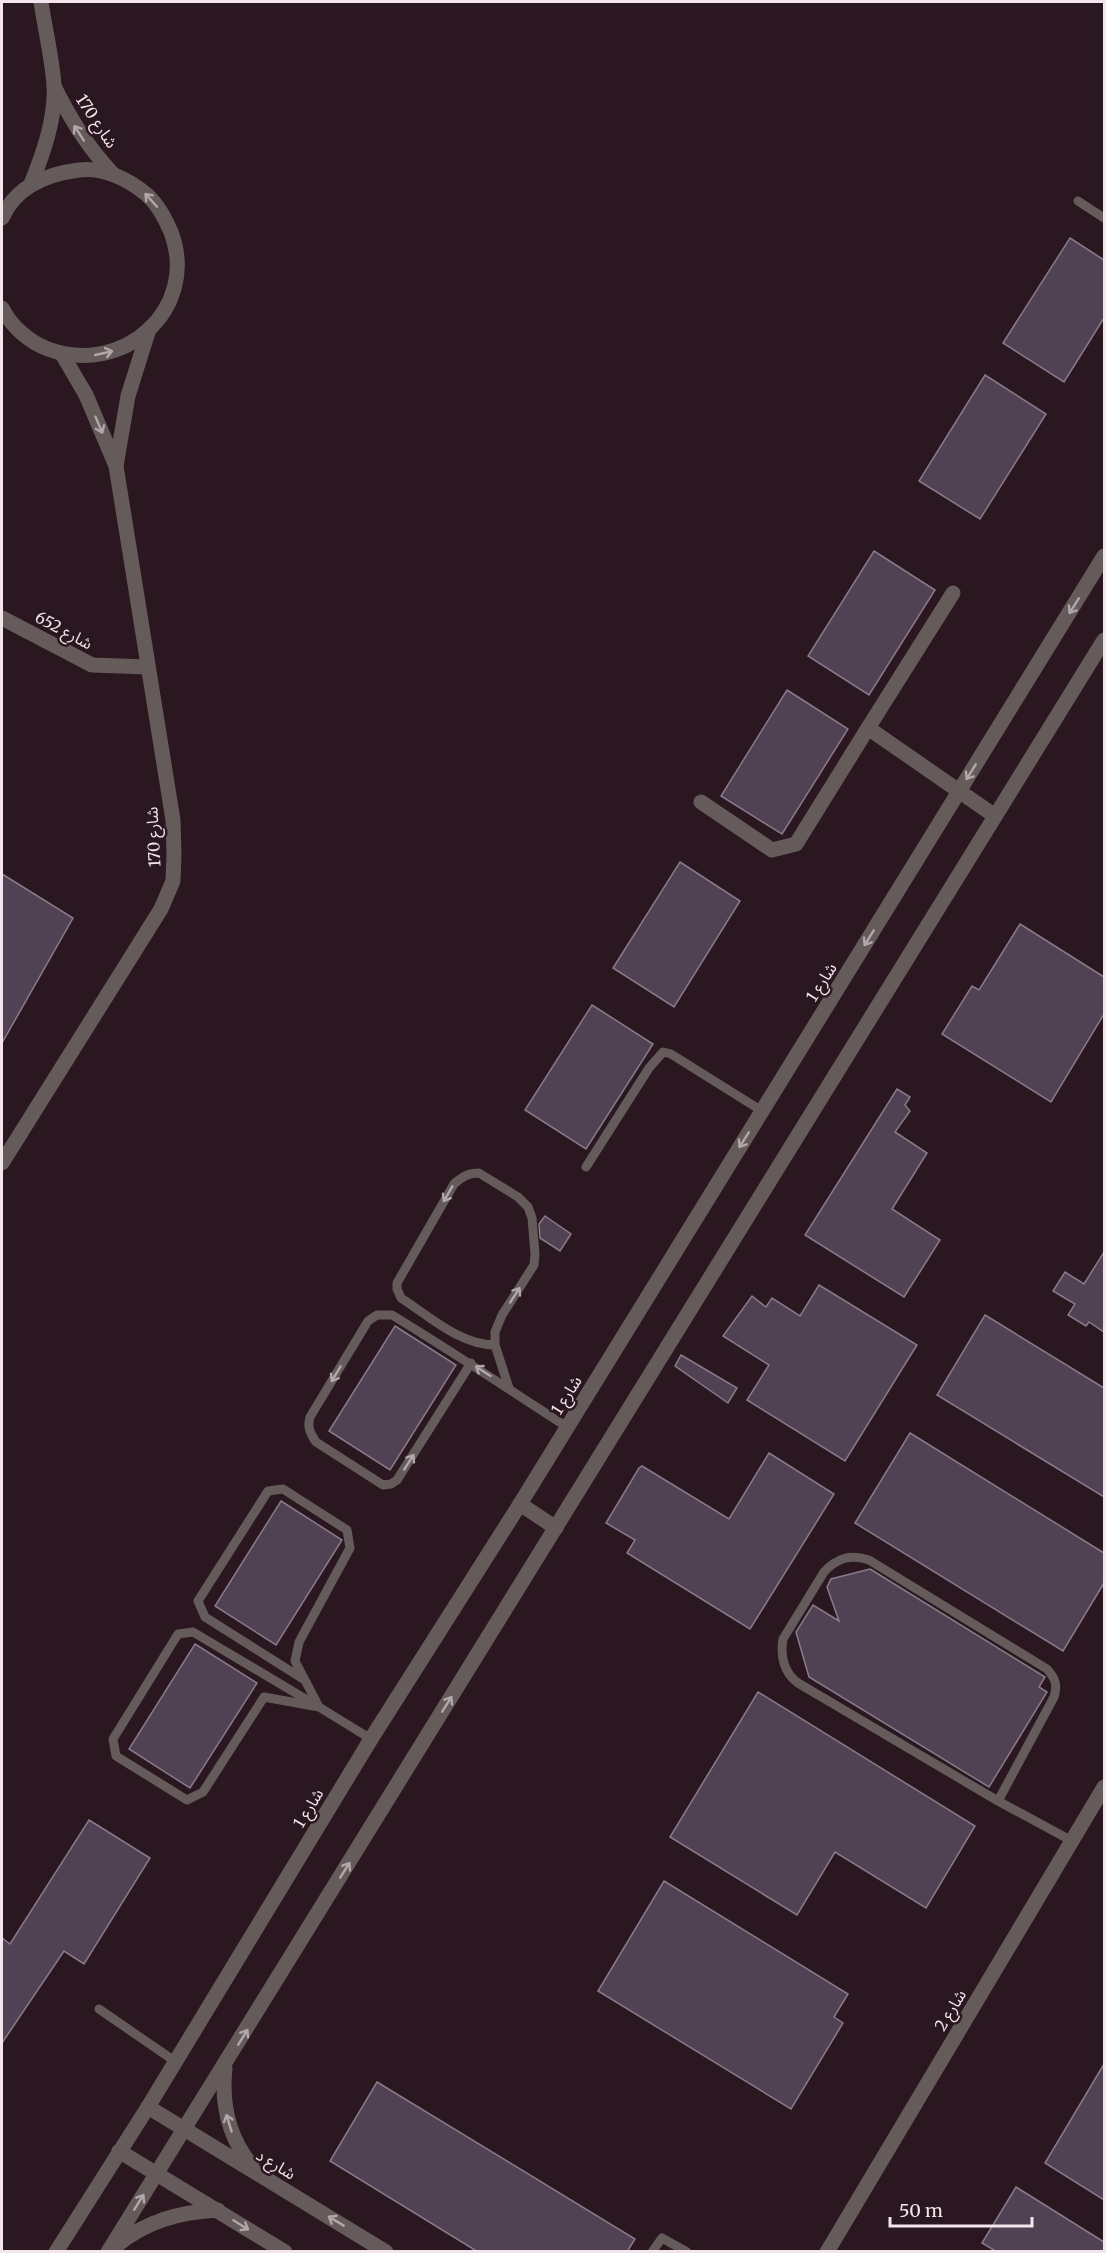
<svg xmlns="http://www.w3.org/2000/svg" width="1106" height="2253" viewBox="0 0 1106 2253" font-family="Merriweather,'Noto Sans Arabic',serif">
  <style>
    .building { fill: #504252; stroke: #8a7a8b; stroke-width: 1.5 }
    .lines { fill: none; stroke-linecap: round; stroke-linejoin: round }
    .lane { stroke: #665b5b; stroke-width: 9 }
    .street { stroke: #665b5b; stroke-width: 15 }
    .oneway { stroke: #b4a7aa }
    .labels { text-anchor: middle; stroke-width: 5; stroke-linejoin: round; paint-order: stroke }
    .street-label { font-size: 16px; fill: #f3e5eb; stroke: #2a1720 }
  </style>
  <rect width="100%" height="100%" fill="#2a1720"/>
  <!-- building -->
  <g class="building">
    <path d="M1070,238L1104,260V318L1064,382L1003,343Z"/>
    <path d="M985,375L1046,414L980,519L919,481Z"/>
    <path d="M874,551L935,590L869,695L808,656Z"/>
    <path d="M787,690L848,729L782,834L721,796Z"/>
    <path d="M680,862L740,901L674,1007L613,968Z"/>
    <path d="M2,874L73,918L2,1043Z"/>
    <path d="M1020,924L1104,977V1014L1051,1102L942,1034L972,986L979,990Z"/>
    <path d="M592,1005L653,1044L586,1149L525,1110Z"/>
    <path d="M897,1089L910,1097L905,1105L910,1111L895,1132L927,1153L892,1209L940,1240L904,1297L805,1235Z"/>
    <path d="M545,1216L571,1234L560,1251L540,1238L539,1224Z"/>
    <path d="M1104,1252V1332L1089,1322L1086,1326L1068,1315L1075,1304L1053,1291L1065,1272L1084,1284Z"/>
    <path d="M819,1285L917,1345L845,1461L747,1400L769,1365L723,1336L752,1296L766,1307L772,1298L800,1316Z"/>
    <path d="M985,1315L1104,1388V1497L937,1395Z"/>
    <path d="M395,1326L456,1365L390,1470L329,1431Z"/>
    <path d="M681,1355L737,1388L728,1403L675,1366Z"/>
    <path d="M910,1433L1104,1553V1583L1063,1651L855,1523Z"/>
    <path d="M769,1453L834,1494L750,1629L627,1553L635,1540L606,1523L639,1468L642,1466L729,1519Z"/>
    <path d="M281,1501L342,1540L276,1645L215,1606Z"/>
    <path d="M870,1569L1045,1677L1039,1687L1047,1692L989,1787L809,1677L796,1632L813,1605L839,1621L827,1587L831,1579Z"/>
    <path d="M195,1644L257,1683L190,1788L129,1749Z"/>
    <path d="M758,1692L975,1826L926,1908L835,1852L797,1915L670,1837Z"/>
    <path d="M89,1820L150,1858L84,1964L64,1951L2,2043V1938L10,1944Z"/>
    <path d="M664,1881L848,1994L834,2017L843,2023L791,2109L598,1991Z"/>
    <path d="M1104,2064V2200L1045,2163Z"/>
    <path d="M377,2082L635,2239L627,2252H478L330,2161Z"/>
    <path d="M1016,2187L1104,2242V2252H997L982,2243Z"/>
  </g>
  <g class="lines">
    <!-- lane -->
    <g class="lane">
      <path d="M1078,201L1104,218"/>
      <path d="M586,1167L649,1068L663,1052L671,1054L762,1111"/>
      <path d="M495,1345C460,1345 429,1316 401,1298L397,1289V1283L454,1184C462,1177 468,1173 479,1173L518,1197L528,1207L532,1218L535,1254L534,1265L502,1315L495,1332V1345L509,1388"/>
      <path d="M471,1363L397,1480L391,1484L383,1485L316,1442C310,1433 307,1427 310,1417L368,1321L377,1315H392C451,1351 509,1389 567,1427"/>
      <path d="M303,1679L205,1617L198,1601L268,1491L283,1489L347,1530L350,1548L299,1642L295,1661L318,1705"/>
      <path d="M319,1707L193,1632L178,1634L113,1739L116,1756L187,1800L203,1792L264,1697L319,1707L371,1739"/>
      <path d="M998,1801L1054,1697C1058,1685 1055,1678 1047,1669L869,1560C850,1554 837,1558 824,1572L783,1639C780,1656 784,1673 798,1683L998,1801L1072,1841"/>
      <path d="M99,2009L176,2062"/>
      <path d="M652,2252L662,2238L687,2252"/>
    </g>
    <!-- street -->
    <g class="street">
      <path d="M54,86C71,120 87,146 113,174"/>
      <path d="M31,184C43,154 56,118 54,85C52,57 45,29 41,2"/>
      <path d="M2,218C16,186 47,174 79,170C103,167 128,179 146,194C158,204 165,218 171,232C200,309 123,377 48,349C29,342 11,326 2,308"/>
      <path d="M116,466L128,396L149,329"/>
      <path d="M953,593L868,728L995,816"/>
      <path d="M2,618L92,665L148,667"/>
      <path d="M701,802L772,850L796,844L868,728"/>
      <path d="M2,1163L161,909L173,881L174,855L173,820L116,466L86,395L62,354"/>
      <path d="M520,1504L556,1528"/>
      <path d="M225,2068C221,2105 229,2138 252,2166"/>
      <path d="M148,2107L386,2252"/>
      <path d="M119,2151L285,2252"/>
      <path d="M116,2246C146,2221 180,2212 218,2210"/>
      <path d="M56,2252L148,2107L371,1739L520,1504L1104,556"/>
      <path d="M108,2252L1104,640"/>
      <path d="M827,2252L1104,1787"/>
    </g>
  </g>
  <!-- one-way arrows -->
  <defs><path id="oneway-shaft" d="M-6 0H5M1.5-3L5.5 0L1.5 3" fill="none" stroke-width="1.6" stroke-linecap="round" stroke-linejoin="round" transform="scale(1.5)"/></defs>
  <g class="oneway">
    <use href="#oneway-shaft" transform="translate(79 133) rotate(-123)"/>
    <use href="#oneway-shaft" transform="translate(151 200) rotate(-132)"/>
    <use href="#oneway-shaft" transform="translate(104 353) rotate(-13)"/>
    <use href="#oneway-shaft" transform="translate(99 425) rotate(67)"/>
    <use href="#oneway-shaft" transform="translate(1074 606) rotate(122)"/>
    <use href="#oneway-shaft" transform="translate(971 772) rotate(122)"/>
    <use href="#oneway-shaft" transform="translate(869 938) rotate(122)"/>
    <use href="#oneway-shaft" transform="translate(744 1140) rotate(122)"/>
    <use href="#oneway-shaft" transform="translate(448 1194) rotate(120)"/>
    <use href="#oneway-shaft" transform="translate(515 1295) rotate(-57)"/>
    <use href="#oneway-shaft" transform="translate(483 1371) rotate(-147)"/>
    <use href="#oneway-shaft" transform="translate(336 1374) rotate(121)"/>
    <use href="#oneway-shaft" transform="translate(409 1462) rotate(-58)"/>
    <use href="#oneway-shaft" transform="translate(447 1704) rotate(-58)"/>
    <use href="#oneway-shaft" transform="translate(345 1870) rotate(-58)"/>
    <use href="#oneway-shaft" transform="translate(243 2037) rotate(-58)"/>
    <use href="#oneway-shaft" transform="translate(229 2123) rotate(-107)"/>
    <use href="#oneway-shaft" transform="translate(139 2202) rotate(-58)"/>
    <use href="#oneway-shaft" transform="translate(336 2221) rotate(-149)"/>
    <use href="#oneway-shaft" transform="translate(241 2225) rotate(32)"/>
  </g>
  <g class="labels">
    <!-- street labels -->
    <g class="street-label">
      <text transform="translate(97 121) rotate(56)" y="6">شارع 170</text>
      <text transform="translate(64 630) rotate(28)" y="6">شارع 652</text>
      <text transform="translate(153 837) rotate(-93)" y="6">شارع 170</text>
      <text transform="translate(821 982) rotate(-58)" y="6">شارع 1</text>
      <text transform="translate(566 1395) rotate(-58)" y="6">شارع 1</text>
      <text transform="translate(308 1808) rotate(-59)" y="6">شارع 1</text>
      <text transform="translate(950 2010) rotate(-59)" y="6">شارع 2</text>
      <text transform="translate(276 2164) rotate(31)" y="6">شارع د</text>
    </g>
  </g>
  <!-- border -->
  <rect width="1106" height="2253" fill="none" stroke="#f3e5eb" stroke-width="6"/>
  <!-- scale -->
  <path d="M890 2217v9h142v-9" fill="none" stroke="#f3e5eb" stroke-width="3"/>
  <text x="899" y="2217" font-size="18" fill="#f3e5eb" stroke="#2a1720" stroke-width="4.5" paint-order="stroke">50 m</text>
</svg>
